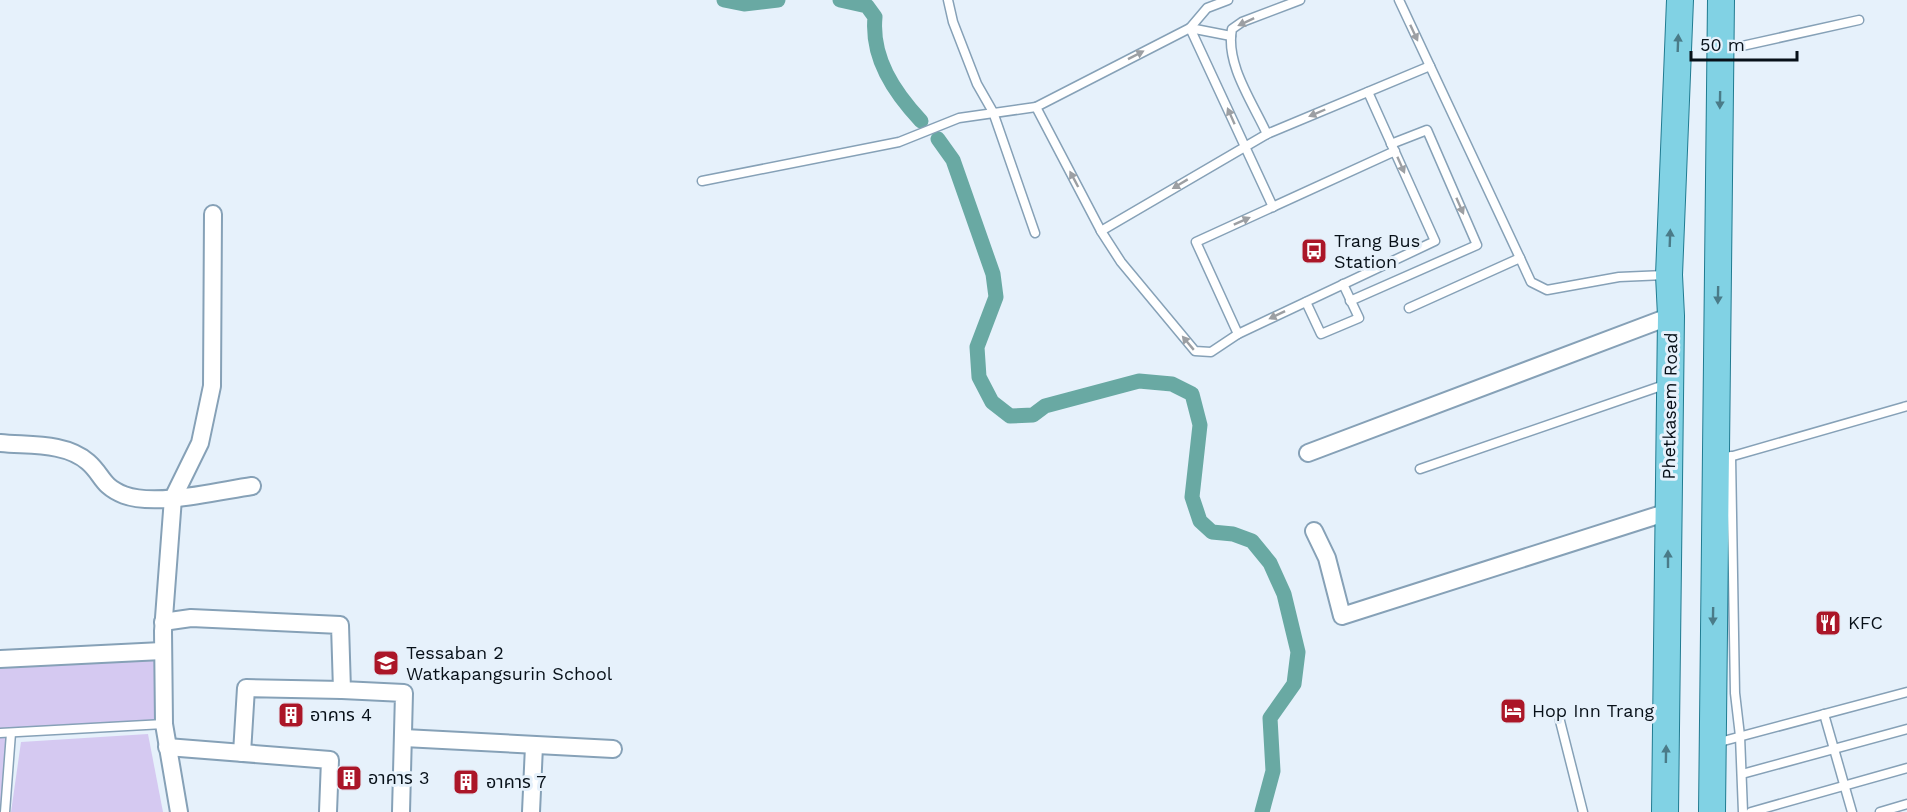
<svg xmlns="http://www.w3.org/2000/svg" width="1907" height="812" viewBox="0 0 1907 812" font-family="'Work Sans','Noto Sans Thai',sans-serif">
  <style>
    .green { fill: #d5c9f1 }
    .lines { fill: none; stroke-linecap: round; stroke-linejoin: round }
    .canal { stroke: #69a9a3; stroke-width: 15 }
    .lane-casing { stroke: #86a1b7; stroke-width: 11 }
    .street-casing { stroke: #86a1b7; stroke-width: 20 }
    .primary-casing { stroke: #207b91; stroke-width: 28 }
    .lane { stroke: #fff; stroke-width: 8 }
    .street { stroke: #fff; stroke-width: 16 }
    .primary { stroke: #81d2e4; stroke-width: 26 }
    .oneway { fill: #9c9fa3 }
    .oneway2 { fill: #4a7b88 }
    .labels { text-anchor: middle; stroke-width: 6; stroke-linejoin: round; paint-order: stroke }
    .poi-label { font-size: 18px; fill: #071018; stroke: #e6f1fb; text-anchor: start }
    .street-label { font-size: 18px; fill: #071018; stroke: #e6f1fb }
  </style>
  <rect width="100%" height="100%" fill="#e6f1fb"/>
  <!-- green -->
  <g class="green">
    <path d="M162,651L164,724L11,733L5,812H0V659Z"/>
    <path d="M148,734L163,812H11L21,742Z"/>
  </g>
  <g class="lines">
    <!-- canal -->
    <g class="canal">
      <path d="M724,0L744,4L778,0"/>
      <path d="M840,0L867,6L875,17C871,58 894,92 921,121"/>
      <path d="M938,139L953,160L993,274L996,297L977,347L979,377L992,402L1010,416L1033,415L1045,406L1139,381L1172,384L1192,394L1200,425L1192,497L1200,521L1212,532L1233,534L1252,541L1270,563L1284,594L1298,652L1294,684L1270,718L1273,771L1262,812"/>
    </g>
    <!-- lane casing -->
    <g class="lane-casing">
      <g id="lane">
        <path d="M948,0L953,22L977,84L993,112L1035,233"/>
        <path d="M1228,0L1207,8L1190,28L1273,207"/>
        <path d="M1399,0L1520,258"/>
        <path d="M1231,36L1190,28L1036,107L1101,231L1121,262L1195,351L1211,352L1238,334"/>
        <path d="M1724,50L1859,20"/>
        <path d="M1368,92L1435,241L1238,334L1196,242L1395,151"/>
        <path d="M1267,134C1253,103 1225,64 1232,29L1242,22L1300,0"/>
        <path d="M702,181L899,142L959,118L1036,107"/>
        <path d="M1101,231L1267,134L1430,66"/>
        <path d="M1350,301L1477,245L1427,130L1391,144"/>
        <path d="M1306,302L1321,334L1359,318L1343,284"/>
        <path d="M1409,308L1520,258L1531,282L1547,290L1619,277L1665,275"/>
        <path d="M1731,456L1735,693L1740,736L1743,812"/>
        <path d="M1726,458L1907,406"/>
        <path d="M1420,469L1667,384"/>
        <path d="M1824,714L1852,812"/>
        <path d="M1559,717L1583,812"/>
        <path d="M0,733L164,724"/>
        <path d="M1716,743L1907,692"/>
        <path d="M1742,774L1907,729"/>
        <path d="M5,812L11,733"/>
        <path d="M1751,812L1907,768"/>
        <path d="M1880,812L1907,804"/>
      </g>
    </g>
    <!-- street casing -->
    <g class="street-casing">
      <g id="street">
        <path d="M0,443C29,446 65,442 88,462C103,475 101,486 124,495C156,507 218,491 252,486"/>
        <path d="M1308,453L1671,316"/>
        <path d="M1314,531L1327,558L1342,616L1668,512"/>
        <path d="M163,622L191,618L340,625L342,690L404,693L401,812"/>
        <path d="M0,659L162,651"/>
        <path d="M404,738L613,749"/>
        <path d="M167,747L330,760L328,812"/>
        <path d="M242,753L246,688L342,690"/>
        <path d="M179,812L164,724L163,631L173,498L200,443L212,386L213,214"/>
        <path d="M531,812L534,746"/>
      </g>
    </g>
    <!-- primary casing -->
    <g class="primary-casing">
      <g id="primary">
        <path d="M1665,812L1671,316L1669,275L1680,0"/>
        <path d="M1712,812L1721,0"/>
      </g>
    </g>
    <!-- lane -->
    <use href="#lane" class="lane"/>
    <!-- street -->
    <use href="#street" class="street"/>
    <!-- primary -->
    <use href="#primary" class="primary"/>
  </g>
  <!-- one-way arrows -->
  <defs><path id="oneway-solid" d="M-6-.8H1V-3.2L6.5 0L1 3.2V.8H-6Z" transform="scale(1.5)"/></defs>
  <g class="oneway">
    <use href="#oneway-solid" transform="translate(1246 22) rotate(155)"/>
    <use href="#oneway-solid" transform="translate(1414 33) rotate(65)"/>
    <use href="#oneway-solid" transform="translate(1136 55) rotate(-27)"/>
    <use href="#oneway-solid" transform="translate(1317 113) rotate(157)"/>
    <use href="#oneway-solid" transform="translate(1231 116) rotate(-114)"/>
    <use href="#oneway-solid" transform="translate(1401 165) rotate(66)"/>
    <use href="#oneway-solid" transform="translate(1074 179) rotate(-118)"/>
    <use href="#oneway-solid" transform="translate(1180 184) rotate(149)"/>
    <use href="#oneway-solid" transform="translate(1460 206) rotate(66)"/>
    <use href="#oneway-solid" transform="translate(1242 221) rotate(-24)"/>
    <use href="#oneway-solid" transform="translate(1277 315) rotate(154)"/>
    <use href="#oneway-solid" transform="translate(1188 343) rotate(-130)"/>
  </g>
  <g class="oneway2">
    <use href="#oneway-solid" transform="translate(1678 43) rotate(-88)"/>
    <use href="#oneway-solid" transform="translate(1720 100) rotate(91)"/>
    <use href="#oneway-solid" transform="translate(1670 238) rotate(-88)"/>
    <use href="#oneway-solid" transform="translate(1718 295) rotate(91)"/>
    <use href="#oneway-solid" transform="translate(1668 559) rotate(-90)"/>
    <use href="#oneway-solid" transform="translate(1713 616) rotate(91)"/>
    <use href="#oneway-solid" transform="translate(1666 754) rotate(-89)"/>
  </g>
  <!-- icons -->
  <defs>
    <g id="bus-square" transform="scale(1.35)"><rect x="-9" y="-9" width="18" height="18" rx="4" fill="#ab1628" stroke="#e6f1fb"/><path d="M-5-6H5V4H4V6H2V4H-2V6H-4V4H-5ZM-3.5-4V0h7V-4ZM-3.5 1.2v1.5H-2V1.2ZM2 1.2v1.5H3.5V1.2Z" fill="#fff"/></g>
    <g id="restaurant-square" transform="scale(1.35)"><rect x="-9" y="-9" width="18" height="18" rx="4" fill="#ab1628" stroke="#e6f1fb"/><path d="M-5-6h1v4h1v-4h1v4h1v-4h1v5L-1.5 .5V6h-2V.5L-5-1ZM5-6V6H3V1.5H1.5Q1.5-4 5-6Z" fill="#fff"/></g>
    <g id="school-square" transform="scale(1.35)"><rect x="-9" y="-9" width="18" height="18" rx="4" fill="#ab1628" stroke="#e6f1fb"/><path d="M0-5L7-2L0 1L-7-2ZM-4 1L0 2.5L4 1V4Q0 6-4 4Z" fill="#fff"/></g>
    <g id="hotel-square" transform="scale(1.35)"><rect x="-9" y="-9" width="18" height="18" rx="4" fill="#ab1628" stroke="#e6f1fb"/><path d="M-6-4.5h1.5V1H6V5H4.5V3h-9V5H-6ZM-4 0a1.8 1.8 0 1 1 3.6 0ZM.5 0V-2.5h3Q6-2.5 6 0Z" fill="#fff"/></g>
    <g id="building-square" transform="scale(1.35)"><rect x="-9" y="-9" width="18" height="18" rx="4" fill="#ab1628" stroke="#e6f1fb"/><path d="M-4-6H4V6H1V3H-1V6H-4ZM-2.5-4.3h1.7v1.8h-1.7ZM.8-4.3h1.7v1.8H.8ZM-2.5-1h1.7V.8h-1.7ZM.8-1h1.7V.8H.8Z" fill="#fff"/></g>
  </defs>
  <g fill-rule="evenodd">
    <use href="#bus-square" x="1314" y="251"/>
    <use href="#restaurant-square" x="1828" y="623"/>
    <use href="#school-square" x="386" y="663"/>
    <use href="#hotel-square" x="1513" y="711"/>
    <use href="#building-square" x="291" y="715"/>
    <use href="#building-square" x="349" y="778"/>
    <use href="#building-square" x="466" y="782"/>
  </g>
  <g class="labels">
    <!-- poi labels -->
    <g class="poi-label">
      <text x="1334" y="247">Trang Bus<tspan x="1334" dy="21">Station</tspan></text>
      <text x="1848" y="629">KFC</text>
      <text x="406" y="659">Tessaban 2<tspan x="406" dy="21">Watkapangsurin School</tspan></text>
      <text x="1532" y="717">Hop Inn Trang</text>
      <text x="310" y="721">อาคาร 4</text>
      <text x="368" y="784">อาคาร 3</text>
      <text x="486" y="788">อาคาร 7</text>
    </g>
    <!-- street labels -->
    <g class="street-label">
      <text transform="translate(1670 406) rotate(-89)" y="6">Phetkasem Road</text>
    </g>
  </g>
  <!-- scale -->
  <path d="M1691 51v9h106v-9" fill="none" stroke="#071018" stroke-width="3"/>
  <text x="1700" y="51" font-size="18" fill="#071018" stroke="#e6f1fb" stroke-width="4.5" paint-order="stroke">50 m</text>
</svg>
